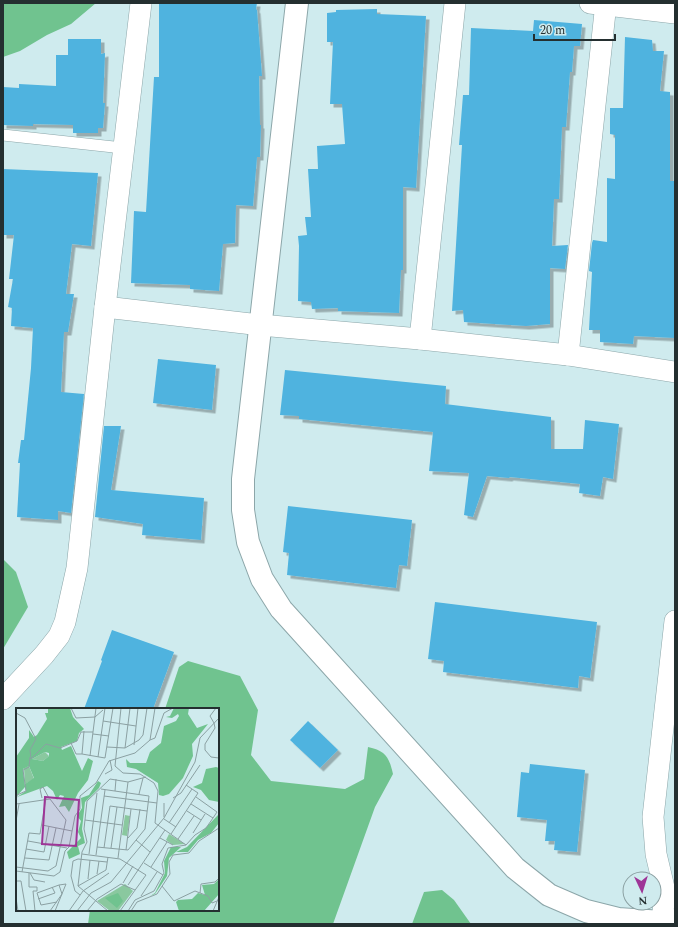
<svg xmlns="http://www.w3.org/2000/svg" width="678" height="927" viewBox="0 0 678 927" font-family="Spectral,serif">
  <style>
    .forest { fill: #70c38f }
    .building { fill: #4fb3df; filter: url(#shadow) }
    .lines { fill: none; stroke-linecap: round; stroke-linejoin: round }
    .service-casing { stroke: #8ca6a9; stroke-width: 12 }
    .minor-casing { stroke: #8ca6a9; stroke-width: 22 }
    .tertiary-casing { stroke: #8ca6a9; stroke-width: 24 }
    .service { stroke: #fff; stroke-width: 11 }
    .minor { stroke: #fff; stroke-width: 21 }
    .tertiary { stroke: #fff; stroke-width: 22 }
    .inset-road { fill: none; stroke: #8ba0a2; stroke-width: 1 }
    .view { fill: #9e3597; fill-opacity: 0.15; stroke: #9e3597; stroke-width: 2 }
    .inset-edge { fill: none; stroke: #242f30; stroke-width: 2 }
  </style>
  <defs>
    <filter id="shadow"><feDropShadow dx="3.5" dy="3.5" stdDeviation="0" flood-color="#0004"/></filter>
  </defs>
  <rect width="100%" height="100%" fill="#cfebee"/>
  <!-- forest -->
  <g class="forest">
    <path d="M3,3H96L71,24L47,35L20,51L3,57Z"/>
    <path d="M3,559L16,572L28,607L3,649Z"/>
    <path d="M188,661L240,676L258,710L251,755L271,781L345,789L364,779L368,747C386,751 389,757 393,774L375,807L333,924H88L90,910H218V709H165L179,667Z"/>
    <path d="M442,890L454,900L471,924H412L424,892Z"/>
  </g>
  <!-- building -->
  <g class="building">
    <path d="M159,3H257L256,9L257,10L262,76H259L260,125H261L260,157H257L253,206L236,205L235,243L223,244L219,291L190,289V285L131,283L134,211L146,212L154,77H159Z"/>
    <path d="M377,9V14L426,16L416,188L403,187V270H401L399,313L338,311V308L312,309L311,302L298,301L299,246L298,236L307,235L305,217H311L308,169H318L317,146L345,144L342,104H330L333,42H327V13L336,12V10Z"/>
    <path d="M534,20L582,24L580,46H574L572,72H570L566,127H562L559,199H554L552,246L568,245L565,269L550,268V324L526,326L464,322L463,310L452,311L462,145H459L463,95H469L471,28L533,31Z"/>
    <path d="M625,37L652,40L653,51H664L660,91L670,92V181H675V338L634,336L633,344L600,342V330H589L592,272L589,271L592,243L593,240L607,242V178L615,179V135L610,134V108H623Z"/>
    <path d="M68,39H101V54L105,53L103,103H105L103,128H98V133H73V125L33,124V126L3,125V87L19,88V84L56,86V55H68Z"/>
    <path d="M3,169L98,173L91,246L72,244L66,294H74L68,332H64L61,392L84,394L71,513L58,511V520L17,517L20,463H18L21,440H24L31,368L33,328L11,326L12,308L8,307L13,279H9L14,235H3Z"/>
    <path d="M158,359L216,365L212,410L153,403Z"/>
    <path d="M285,370L446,386L445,404L551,417V449H583L585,420L619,424L613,479L603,477L600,496L579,493L580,484L510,477L509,478L487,476L473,517L464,515L469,473L429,471L433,432L299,419V416L280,415Z"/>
    <path d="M104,426H121L111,490L204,498L201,540L142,535L143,524L95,517Z"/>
    <path d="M288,506L412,520L407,566L399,565L396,588L287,575L289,553L283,552Z"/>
    <path d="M435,602L597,622L590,678L579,676L578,688L443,672L444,661L428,659Z"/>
    <path d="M112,630L174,652L153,709H84L102,661L101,660Z"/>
    <path d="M308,721L338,750L320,768L290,740Z"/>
    <path d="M530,764L585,770L577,852L554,850L555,841H545L547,820L517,817L521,772L529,773Z"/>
  </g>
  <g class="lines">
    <!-- service casing -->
    <g class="service-casing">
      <path id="service" d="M3,135L123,148"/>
    </g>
    <!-- minor casing -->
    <g class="minor-casing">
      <g id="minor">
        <path d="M590,3L675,13"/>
        <path d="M105,307L260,325L420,339L568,355L675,372"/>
        <path d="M420,339L455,3"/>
        <path d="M568,355L606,3"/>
        <path d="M3,699L44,655L59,636L65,622L77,568L105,307L141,3"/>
        <path d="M662,922L665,892L656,854L653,817L675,621"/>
      </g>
    </g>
    <!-- tertiary casing -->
    <g class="tertiary-casing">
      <path id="tertiary" d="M297,3L243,479V510L248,542L262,579L281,609L515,868L549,895L586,911L618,919L662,922L675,920"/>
    </g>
    <!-- service -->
    <use href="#service" class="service"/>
    <!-- minor -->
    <use href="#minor" class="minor"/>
    <!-- tertiary -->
    <use href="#tertiary" class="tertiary"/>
  </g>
  <!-- overview -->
  <g transform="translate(16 708)">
    <rect width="203" height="203" fill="#cfebee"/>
    <path d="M29,44L33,48L27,53L16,51ZM13,58L18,71L9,76L8,60ZM109,107L114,108L111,128L106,127ZM153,126L169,136L157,137L150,132ZM109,176L117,183L102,203H94L81,193Z" fill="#8ac89f"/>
    <path d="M32,0H54L57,9L68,21L63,25L61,33L45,39L46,42L55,38L66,63L72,50L77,53L72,72L62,85L53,104L49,98L43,99L48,88L44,87L41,92L37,83L31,78L1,89L10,83L9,79L0,89V49L13,30V22L18,29L21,27L31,11L29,5H32ZM29,44L33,45V48L27,53L16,51ZM13,58L18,70L9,76V78L7,61ZM158,0H173L172,6L181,20L192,16L176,36L177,48L167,70L153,86L147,88L143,87L142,75L120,61L111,59L110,51L114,55H130L134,44L145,35L148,18L160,13L163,8L162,6L156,10L150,9L154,8ZM200,59L203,60V94L193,92L185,82L177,79L186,75L190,61ZM82,73L85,75L83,80L69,94L66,121L69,135L62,138L64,146L53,151L51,144L65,130L62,124L65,113L61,108L66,100L65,90L73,87ZM203,106V115L195,125L182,132L172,144H160L171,139ZM155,139H165L153,150L151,168L139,186L134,188L139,185L149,165L148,153ZM203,171V186L188,203H163L160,194L162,192L176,191L182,185L189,187L186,177L198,176ZM102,185L107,193L101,200L89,190Z" fill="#70c38f" fill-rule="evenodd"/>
    <path class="inset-road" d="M55,0L60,10L79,9L87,2M105,0L99,58L107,65L124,66L138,75L142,83L139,115L170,137M0,5L9,10L20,31L14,42L15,51L30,36L44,40L61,33L65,24H77M87,13L120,18M198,15L194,8L200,0M198,15L199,20L189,36V42L195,49L203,50M68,23L66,46L89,50L97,0M77,26L93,28M134,32L139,30L148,5L157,0M55,35L60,46H66M118,37L122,0M91,39L109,40L123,32L127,27L131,0M109,40L114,0M74,48L80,0M82,49L89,0M89,66L96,62L94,52M99,83L100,71M123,86L127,70M88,88L141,95M26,90L24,81L27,79L33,90M157,90L165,85L184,57M0,94L1,87L10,83L7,62L13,59L14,49M148,95V109M0,96L34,91L50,112L40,158L32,163L0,159M175,96L197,110L201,104L180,89M171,103L185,112M148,111L160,119M69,112L91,115M0,113L3,96M91,115L106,117M153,115L176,81M26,117L56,123M177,125L189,106M155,126L182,85L170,77M112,130L121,120L124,101M144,130L157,137M162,131L178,108M120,132L134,144M12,133L51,140M81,139L112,142L129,121L133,88L85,81M88,140L94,98L131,103M95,140L101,99M10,141L28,144L33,118M110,142L115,101M66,146L104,151L130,167L104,203M73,146L81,85M80,147L89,82M9,150L33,152L40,120M102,150L112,74M128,155L147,167M135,159L151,134M90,162L92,149M0,163L38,168L44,164L49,143L53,139L59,108L64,101V88L80,75L93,53L119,45L134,32L139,0M6,164L13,125L24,126L30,90M13,165V179H21V183H17L19,203M14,165L18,172L29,174M81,166L83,153M72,171L74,152M0,173H5L10,203M107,175L117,158M112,177L149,122M62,178L90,162M146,178L158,193L179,183L192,188L196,195L201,193M184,185L185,176L199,174L203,170M64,187L59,183L55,168L57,153L62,151L91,154M125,188L141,164M0,190L2,203M22,191L39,185L36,179M41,194L25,197L21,185L43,177M34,203L46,186L43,177L50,176L39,203M53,203L67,183L93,165M61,203L75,185L95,174L148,110L179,54L184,30L203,10M71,203L81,191L105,176L119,182M92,203L62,178L66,144L71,134L68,121L71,93L94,71L112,74L130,69M112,203L119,192L138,183L148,165L146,156L152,140L170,137L179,127L190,120L197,110M115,203L121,194L141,186L154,166L153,154L157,147L173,145L183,133L203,120M197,203L203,189"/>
    <path class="view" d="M29,89L63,92L60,138L26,136Z"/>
    <rect width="203" height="203" class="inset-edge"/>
  </g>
  <!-- border -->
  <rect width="678" height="927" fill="none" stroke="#242f30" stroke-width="8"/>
  <!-- north arrow -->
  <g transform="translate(642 891) rotate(176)"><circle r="19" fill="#cfebee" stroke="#8ba0a2"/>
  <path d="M0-3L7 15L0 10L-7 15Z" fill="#9e3597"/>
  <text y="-6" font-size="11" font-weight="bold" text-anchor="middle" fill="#242f30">N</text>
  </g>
  <!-- scale -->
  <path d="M534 34v6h81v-6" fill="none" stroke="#242f30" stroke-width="2"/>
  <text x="540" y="34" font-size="12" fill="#242f30" stroke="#cfebee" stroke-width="3" paint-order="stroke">20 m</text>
</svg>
